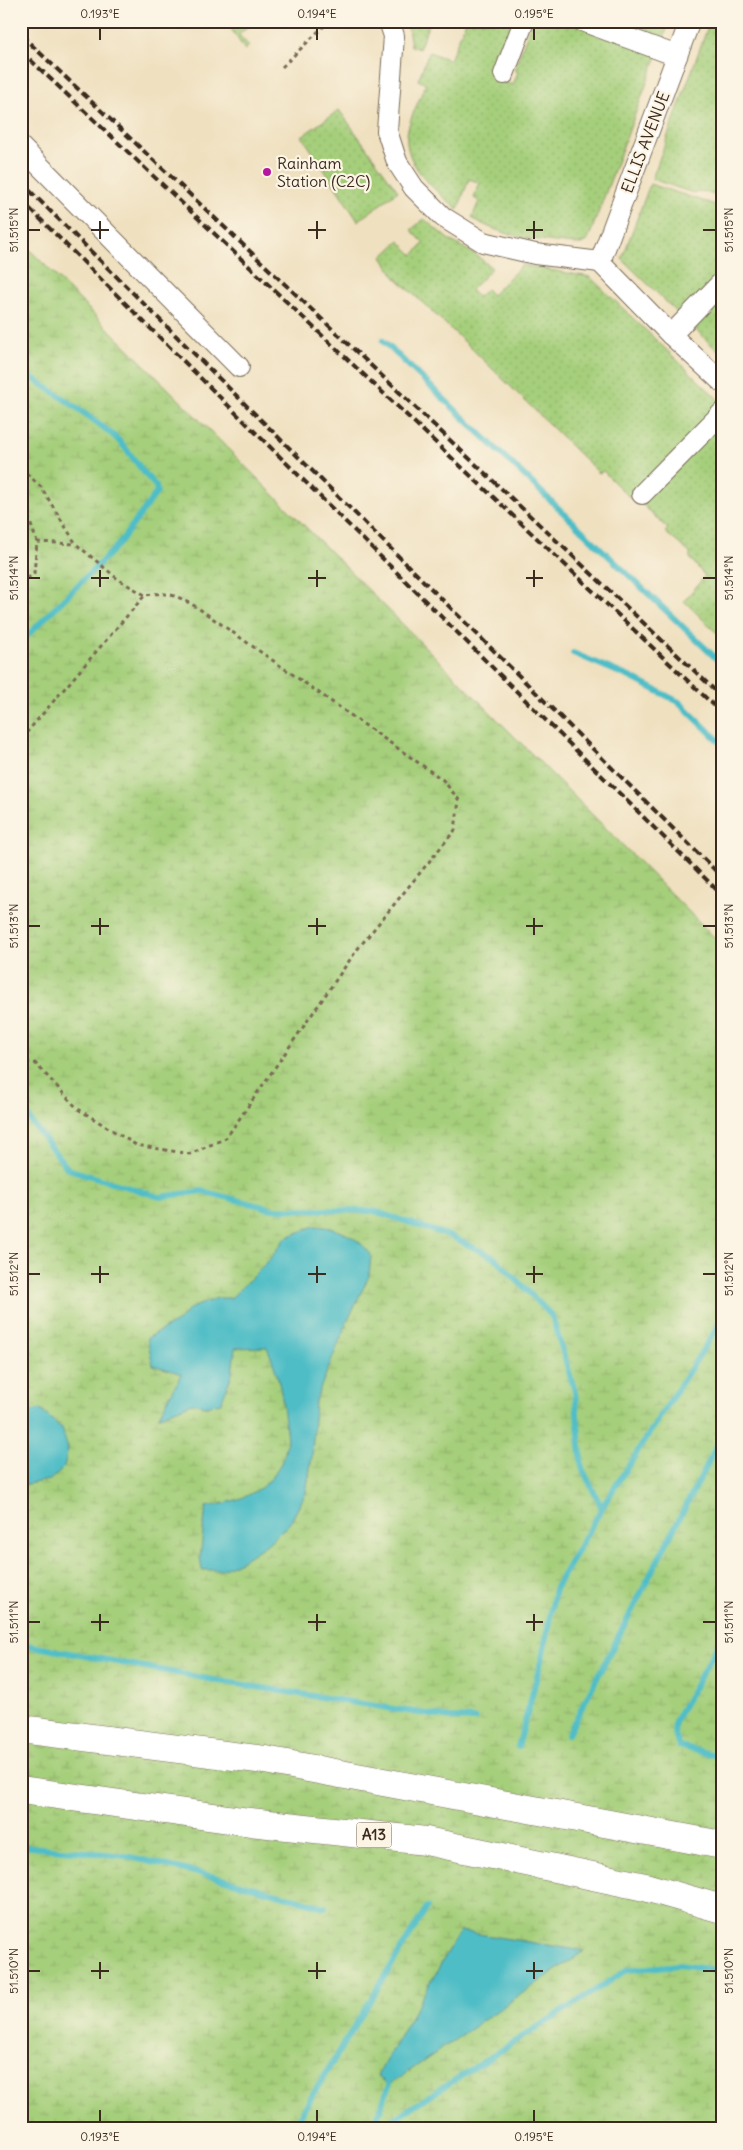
<svg xmlns="http://www.w3.org/2000/svg" width="743" height="2150" viewBox="0 0 743 2150" font-family="Delius,sans-serif">
  <style>
    .grass { fill: url(#grass-dots); stroke: #707c4c }
    .wetland { fill: url(#wetland-marsh); stroke: #707c4c }
    .water { fill: #4fbdc6; stroke: #457472 }
    .lines { fill: none; stroke-linecap: round; stroke-linejoin: round }
    .stream { stroke: #4fbdc6; stroke-width: 6 }
    .minor-casing { stroke: #7a6a56; stroke-width: 22 }
    .highway-casing { stroke: #7a6a56; stroke-width: 29 }
    .path { stroke: #7a6a56; stroke-width: 3; stroke-dasharray: 4 4; stroke-linecap: butt }
    .minor { stroke: #fff; stroke-width: 20 }
    .highway { stroke: #fff; stroke-width: 28 }
    .rail { stroke: #3b2a1e; stroke-width: 4; stroke-dasharray: 8 4; stroke-linecap: butt }
    .ticks { fill: none; stroke: #3b2a1e; stroke-width: 2 }
    .poi-dot { fill: #b5179e; stroke: #fcf5e5; stroke-width: 2 }
    .labels { text-anchor: middle; stroke-width: 4.5; stroke-linejoin: round; paint-order: stroke }
    .shield { fill: #fcf5e5; stroke: #75675a; stroke-width: 1 }
    .shield-label { font-size: 15px; font-weight: bold; fill: #3b2a1e }
    .street-label { font-size: 16px; fill: #3b2a1e; stroke: #fcf5e5 }
    .poi-label { font-size: 16px; fill: #3b2a1e; stroke: #fcf5e5; text-anchor: start }
    .neatline { fill: none; stroke: #3b2a1e; stroke-width: 2 }
    .ticks-label { font-size: 12px; text-anchor: middle; fill: #3b2a1e }
  </style>
  <defs>
    <pattern id="grass-dots" width="8" height="8" patternUnits="userSpaceOnUse" patternTransform="scale(1.25)"><rect width="8" height="8" fill="#a6cf7b"/><path d="M2 2h.1M6 6h.1" fill="none" stroke="#90b26a" stroke-width="1.8" stroke-linecap="round"/></pattern>
    <pattern id="wetland-marsh" width="20" height="14" patternUnits="userSpaceOnUse" patternTransform="scale(1.25)"><rect width="20" height="14" fill="#a6cf7b"/><path d="M1 5h8M5 5V1M11 12h8M15 12V8" fill="none" stroke="#90b26a"/></pattern>
  </defs>
  <rect width="100%" height="100%" fill="#fcf5e5"/>
  <filter id="ink" filterUnits="userSpaceOnUse"><feTurbulence type="fractalNoise" baseFrequency=".02" numOctaves="2"/><feDisplacementMap in="SourceGraphic" scale="10" xChannelSelector="R" yChannelSelector="G"/><feConvolveMatrix kernelMatrix="1 2 1 2 8 2 1 2 1" color-interpolation-filters="sRGB"/></filter>
  <filter id="wash" filterUnits="userSpaceOnUse"><feTurbulence type="fractalNoise" baseFrequency=".0096" numOctaves="4" result="noise"/><feDisplacementMap in="SourceGraphic" scale="20" xChannelSelector="R" yChannelSelector="G"/><feGaussianBlur stdDeviation="1.12" result="paint"/><feColorMatrix in="noise" values="0 0 0 0 0 0 0 0 0 0 0 0 0 0 0 0 0 1.4 0 .05"/><feComposite in="paint" operator="in"/></filter>
  <g filter="url(#wash)">
    <rect width="100%" height="100%" fill="#efe0bf"/>
    <!-- grass -->
    <g class="grass">
      <path d="M226,21H253L239,35L249,46L245,50Z"/>
      <path d="M407,21H430L419,49L411,46Z"/>
      <path d="M466,21H517L497,80L513,85L518,72L514,70L532,21H573L658,53L588,240L581,244H575C538,240 504,238 472,218L479,201L474,198L480,183L469,179L458,209C436,192 404,165 407,135C408,120 421,98 426,84L418,80L429,52L450,60Z"/>
      <path d="M589,21H670L660,48Z"/>
      <path d="M710,21H722V198L703,191L693,193L652,179Z"/>
      <path d="M339,110L398,191L358,221L302,136Z"/>
      <path d="M650,184L722,207V279L683,318L622,259Z"/>
      <path d="M424,219L448,239L476,255L492,268L471,290L478,297L486,289L492,295L522,265L590,277L722,403V409L632,500L603,471L599,473L467,344L396,278L382,257L399,241L413,255L424,243L411,230Z"/>
      <path d="M722,285V355L687,321Z"/>
      <path d="M722,417V638L684,601L705,576L690,558V553L665,532L668,529L639,501Z"/>
    </g>
    <!-- wetland -->
    <path class="wetland" d="M28,248L722,945V2129H21V251Z"/>
    <!-- water -->
    <g class="water">
      <path d="M314,1226C335,1226 359,1237 371,1255L369,1276L348,1320L315,1401L312,1457L306,1493L290,1523L266,1545L243,1560L222,1570H202L200,1558L206,1507C243,1501 277,1489 286,1448C288,1438 285,1424 284,1413C282,1391 276,1368 267,1347L235,1348L232,1374L221,1403L206,1406L192,1403L158,1417L182,1374L153,1365L147,1338L179,1321L189,1309L217,1298H231L270,1259L285,1238Z"/>
      <path d="M39,1409L62,1428L68,1449L64,1467L50,1480L22,1485L21,1415Z"/>
      <path d="M460,1931L584,1951L389,2085L377,2076Z"/>
    </g>
    <g class="lines">
      <!-- stream -->
      <g class="stream">
        <path d="M383,341L722,664"/>
        <path d="M21,371C53,391 85,412 114,436C130,450 140,471 156,486L157,492L118,545L21,642"/>
        <path d="M573,653L632,678L679,702L722,744"/>
        <path d="M21,1103L32,1123L68,1169L160,1197L202,1191L272,1209L374,1211L450,1236L495,1258L552,1316L575,1392L582,1468L602,1508"/>
        <path d="M722,1638L675,1721L674,1731L679,1746L722,1757"/>
        <path d="M21,1644L219,1681L451,1718L475,1719"/>
        <path d="M568,1734L722,1436"/>
        <path d="M518,1747L543,1654L555,1589L609,1496L722,1320"/>
        <path d="M21,1846L126,1856L211,1876L325,1907"/>
        <path d="M292,2129L427,1907"/>
        <path d="M373,2129L389,2085"/>
        <path d="M378,2129L627,1970L679,1965L722,1971"/>
      </g>
    </g>
  </g>
  <g filter="url(#ink)">
    <g class="lines">
      <!-- minor casing -->
      <g class="minor-casing">
        <g id="minor">
          <path d="M389,21L394,36L387,131L397,162L414,188L443,217L483,242L535,254L600,262"/>
          <path d="M582,21L677,56"/>
          <path d="M504,74L524,21"/>
          <path d="M21,147L239,367"/>
          <path d="M600,262L690,21"/>
          <path d="M600,262L671,335L722,382"/>
          <path d="M671,335L722,282"/>
          <path d="M642,494L722,413"/>
        </g>
      </g>
      <!-- highway casing -->
      <g class="highway-casing">
        <g id="highway">
          <path d="M21,1729L265,1760L722,1845"/>
          <path d="M21,1790L250,1822L426,1841L645,1887L722,1909"/>
        </g>
      </g>
      <!-- path -->
      <g class="path">
        <path d="M282,67L329,21"/>
        <path d="M21,468L41,487L76,544L119,580L145,595"/>
        <path d="M21,503L24,505L37,542"/>
        <path d="M21,584L34,573L37,542L76,544"/>
        <path d="M21,739L145,595C169,591 178,596 198,608L443,780L459,800L455,830L356,951L226,1138L190,1154L136,1145L78,1109L35,1063L21,1062"/>
      </g>
      <!-- minor -->
      <use href="#minor" class="minor"/>
      <!-- highway -->
      <use href="#highway" class="highway"/>
      <!-- rail -->
      <g class="rail">
        <path d="M21,35L722,697"/>
        <path d="M21,51L722,713"/>
        <path d="M21,182L722,877"/>
        <path d="M21,200L722,895"/>
      </g>
    </g>
  </g>
  <!-- ticks -->
  <path class="ticks" d="M100,28V40M317,28V40M534,28V40M100,221V239M317,221V239M534,221V239M28,230H40M91,230H109M308,230H326M526,230H543M703,230H716M100,570V587M317,570V587M534,570V587M28,578H40M91,578H109M308,578H326M526,578H543M703,578H716M100,918V935M317,918V935M534,918V935M28,926H40M91,926H109M308,926H326M526,926H543M703,926H716M100,1266V1283M317,1266V1283M534,1266V1283M28,1274H40M91,1274H109M308,1274H326M526,1274H543M703,1274H716M100,1614V1631M317,1614V1631M534,1614V1631M28,1622H40M91,1622H109M308,1622H326M526,1622H543M703,1622H716M100,1962V1979M317,1962V1979M534,1962V1979M28,1971H40M91,1971H109M308,1971H326M526,1971H543M703,1971H716M100,2110V2122M317,2110V2122M534,2110V2122"/>
  <!-- markers -->
  <circle class="poi-dot" cx="267" cy="172" r="5"/>
  <g class="labels">
    <!-- shield labels -->
    <rect class="shield" x="356.5" y="1822.5" width="35" height="25" rx="4"/>
    <g class="shield-label">
      <text x="374" y="1840">A13</text>
    </g>
    <!-- street labels -->
    <g class="street-label">
      <text transform="translate(645 142) rotate(-69)" y="6">ELLIS AVENUE</text>
    </g>
    <!-- poi labels -->
    <g class="poi-label">
      <text x="277" y="169">Rainham<tspan x="277" dy="18">Station (C2C)</tspan></text>
    </g>
  </g>
  <!-- margin -->
  <rect width="743" height="2150" fill="none" stroke="#fcf5e5" stroke-width="55"/>
  <rect x="28" y="28" width="688" height="2094" class="neatline"/>
  <g class="ticks-label">
    <text x="100" y="18">0.193°E</text>
    <text x="317" y="18">0.194°E</text>
    <text x="534" y="18">0.195°E</text>
    <text transform="translate(14 230) rotate(-90)" y="4">51.515°N</text>
    <text transform="translate(729 230) rotate(-90)" y="4">51.515°N</text>
    <text transform="translate(14 578) rotate(-90)" y="4">51.514°N</text>
    <text transform="translate(729 578) rotate(-90)" y="4">51.514°N</text>
    <text transform="translate(14 926) rotate(-90)" y="4">51.513°N</text>
    <text transform="translate(729 926) rotate(-90)" y="4">51.513°N</text>
    <text transform="translate(14 1274) rotate(-90)" y="4">51.512°N</text>
    <text transform="translate(729 1274) rotate(-90)" y="4">51.512°N</text>
    <text transform="translate(14 1622) rotate(-90)" y="4">51.511°N</text>
    <text transform="translate(729 1622) rotate(-90)" y="4">51.511°N</text>
    <text transform="translate(14 1971) rotate(-90)" y="4">51.510°N</text>
    <text transform="translate(729 1971) rotate(-90)" y="4">51.510°N</text>
    <text x="100" y="2141">0.193°E</text>
    <text x="317" y="2141">0.194°E</text>
    <text x="534" y="2141">0.195°E</text>
  </g>
</svg>
